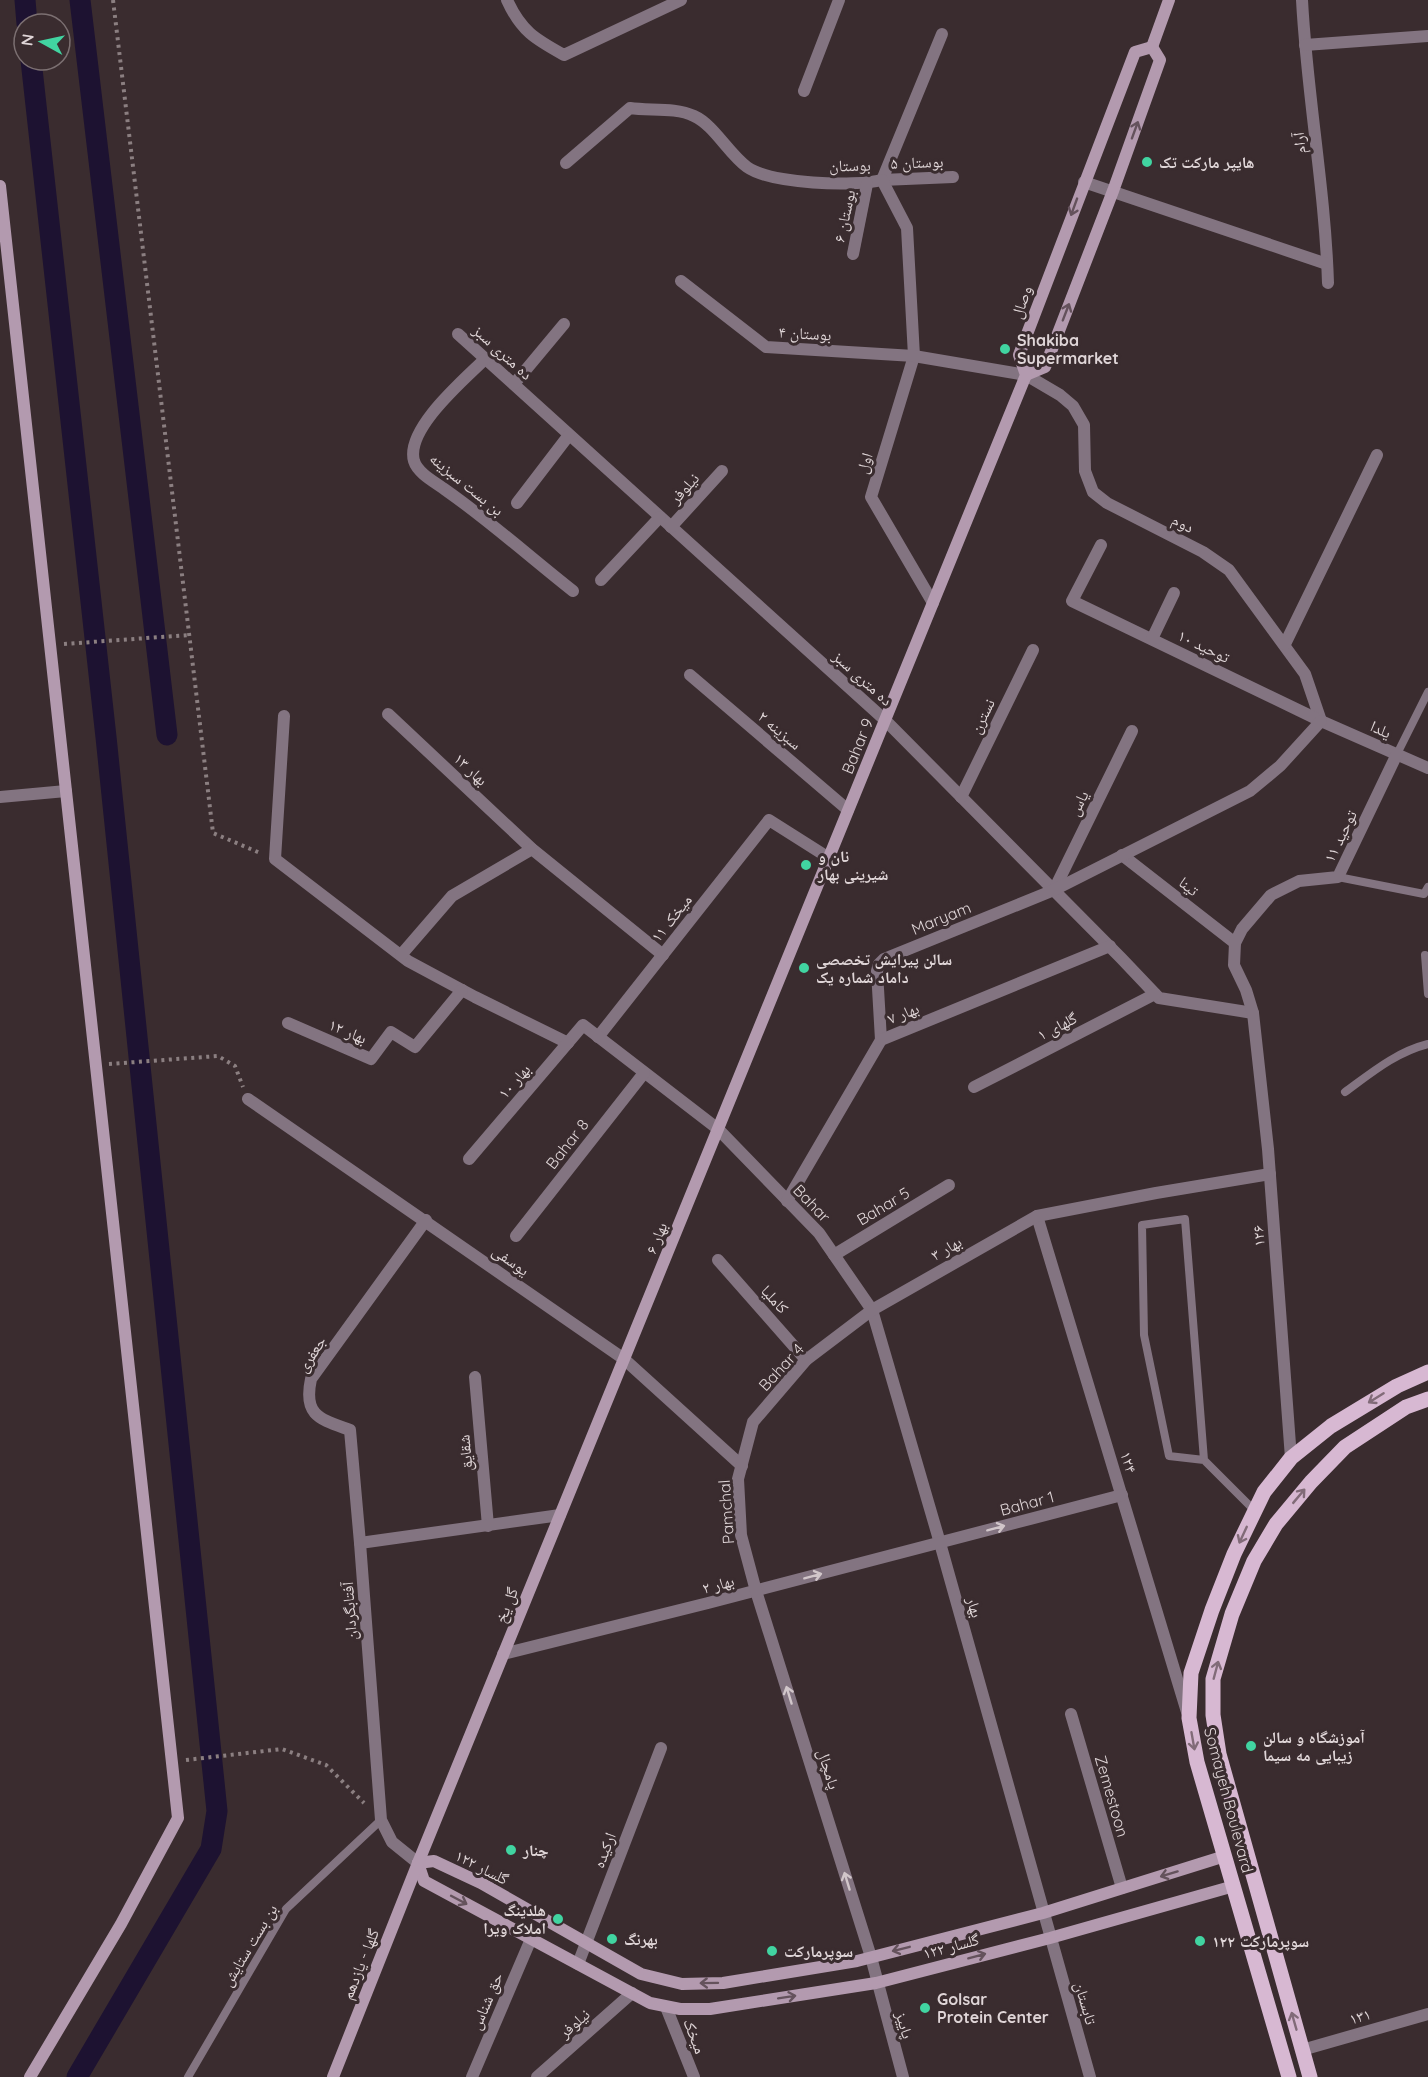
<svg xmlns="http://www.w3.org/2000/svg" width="1428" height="2077" viewBox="0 0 1428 2077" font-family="Quicksand,'Noto Naskh Arabic',sans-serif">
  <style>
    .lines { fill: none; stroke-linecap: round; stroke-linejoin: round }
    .canal { stroke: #1d1231; stroke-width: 21 }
    .path { stroke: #8b7f81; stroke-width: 4; stroke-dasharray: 3 4.5; stroke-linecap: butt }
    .lane { stroke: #837481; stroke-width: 8 }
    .street { stroke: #837481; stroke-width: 12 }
    .secondary { stroke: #b39aaf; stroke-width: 12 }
    .primary { stroke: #d7b8d2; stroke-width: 15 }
    .oneway { stroke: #64525c }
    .oneway2 { stroke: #816b78 }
    .oneway3 { stroke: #d1c6ca }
    .poi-dot { fill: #41d4a1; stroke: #3a2c2f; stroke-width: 2 }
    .labels { text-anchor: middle; stroke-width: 6; stroke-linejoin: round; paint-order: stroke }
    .street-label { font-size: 16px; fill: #dfd5d7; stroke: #3a2c2f }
    .poi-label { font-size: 16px; font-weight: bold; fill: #dfd5d7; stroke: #3a2c2f; text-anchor: start }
  </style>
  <rect width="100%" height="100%" fill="#3a2c2f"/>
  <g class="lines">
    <!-- canal -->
    <g class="canal">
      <path d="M25,0L27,24"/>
      <path d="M80,0L167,735"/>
      <path d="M31,60L106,737L217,1811L211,1849L77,2077"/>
    </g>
    <!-- path -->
    <g class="path">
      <path d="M113,0L213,833L260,853"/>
      <path d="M64,644L189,635"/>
      <path d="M109,1064L218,1056L235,1066L243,1087"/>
      <path d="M186,1760L282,1749L326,1765L364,1803"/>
    </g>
    <!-- lane -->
    <g class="lane">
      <path d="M1397,754L1428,692"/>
      <path d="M1338,877L1424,894L1428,887"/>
      <path d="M1425,955L1428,994"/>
      <path d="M1345,1092C1371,1073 1396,1052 1428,1044"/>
      <path d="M1204,1460L1169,1456L1144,1335L1142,1225L1185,1219L1204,1460L1255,1511"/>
      <path d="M188,2077L286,1909L381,1820"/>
    </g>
    <!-- street -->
    <g class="street">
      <path d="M507,0C521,31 535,39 564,55L681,0"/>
      <path d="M1302,0C1307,95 1325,188 1328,283"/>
      <path d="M942,34L882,180L953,177"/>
      <path d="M1305,45L1428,36"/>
      <path d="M804,91L839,0"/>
      <path d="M566,163L630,108C649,111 675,107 694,116C714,125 728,153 747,167C771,184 854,187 882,180L907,228L914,356L871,497L933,603"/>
      <path d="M1084,182L1327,264"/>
      <path d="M853,254L867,184"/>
      <path d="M681,281L766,347L914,356L1026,375L1060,395L1073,406L1084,425L1085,471L1093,492L1107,503L1203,552L1229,570L1305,674L1321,721"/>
      <path d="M458,334L885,720L1121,958L1159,998L1253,1013"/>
      <path d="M485,359C465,379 405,429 414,461C418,474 437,483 447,491C491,522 531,558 573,591"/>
      <path d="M514,384L564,324"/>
      <path d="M517,503L569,435"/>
      <path d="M671,527L722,471"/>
      <path d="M1101,545L1072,601L1321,721L1428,768"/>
      <path d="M601,580L660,517"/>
      <path d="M1152,639L1174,593"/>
      <path d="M1285,644L1377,455"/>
      <path d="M690,675L848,810"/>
      <path d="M388,714L532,849L663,955"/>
      <path d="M284,716L275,859L408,961L475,997L568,1043"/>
      <path d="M0,797L66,791"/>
      <path d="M961,797L1033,650"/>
      <path d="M1122,855L1235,943"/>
      <path d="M1054,890L1132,731"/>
      <path d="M401,955L452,896L532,849"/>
      <path d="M288,1023L371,1059L391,1032L415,1047L462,990"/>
      <path d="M598,1037L769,820L829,858"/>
      <path d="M881,1040L877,971L879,964L884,959L1054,890L1250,791L1280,766L1321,721"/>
      <path d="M974,1087L1155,994"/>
      <path d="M248,1099L624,1359L742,1466"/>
      <path d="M469,1159L583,1025L718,1129L819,1233L872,1310L940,1543L1090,2077"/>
      <path d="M787,1201L881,1040L1110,946"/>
      <path d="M1037,1216L1187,1712"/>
      <path d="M516,1236L644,1073"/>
      <path d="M834,1255L949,1185"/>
      <path d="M718,1260L806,1360"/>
      <path d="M475,1377L488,1526"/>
      <path d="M1291,1458L1268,1149L1253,1013L1246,990L1234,965L1235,943L1242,929L1271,895L1299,881L1338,877L1397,754"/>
      <path d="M360,1543L350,1430C320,1419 303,1416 311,1379L426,1220"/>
      <path d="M503,1654L708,1603L1122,1495"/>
      <path d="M1071,1714L1122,1888"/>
      <path d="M418,1863L392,1842L381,1820L360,1543L560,1515"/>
      <path d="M578,1964L661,1748"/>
      <path d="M666,2007L694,2077"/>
      <path d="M1302,2050L1428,2014"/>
      <path d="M472,2077L531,1939"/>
      <path d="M537,2077L632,1993"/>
      <path d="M903,2077L871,1957L756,1591L741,1535L738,1479L753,1422L806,1360L872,1310L1037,1216L1156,1193L1270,1174"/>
    </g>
    <!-- secondary -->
    <g class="secondary">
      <path d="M1152,47L1169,0"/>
      <path d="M0,186L178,1818L121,1924L30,2077"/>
      <path d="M1026,375L1045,367L1113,191L1160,60L1152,47"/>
      <path d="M418,1863L424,1881L650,2003L680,2009H710L876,1983L1050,1938L1234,1886"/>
      <path d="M418,1863L434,1861L481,1883L641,1974L682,1984L723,1983L857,1961L1043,1913L1225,1856"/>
      <path d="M333,2077L418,1863L1026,375L1019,355L1135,52L1152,47"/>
    </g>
    <!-- primary -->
    <g class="primary">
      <path d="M1289,2077L1197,1762L1189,1718L1191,1673L1212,1610L1234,1554L1264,1492L1291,1458L1331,1426L1397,1386L1428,1372"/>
      <path d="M1310,2077L1219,1754L1213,1715V1679L1232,1614L1254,1561L1276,1524L1311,1482L1345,1447L1406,1407L1428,1399"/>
    </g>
  </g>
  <!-- one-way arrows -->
  <defs><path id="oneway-shaft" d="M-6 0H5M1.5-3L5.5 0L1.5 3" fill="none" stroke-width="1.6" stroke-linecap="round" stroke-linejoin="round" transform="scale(1.5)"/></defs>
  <g class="oneway">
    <use href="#oneway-shaft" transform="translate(1135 130) rotate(-70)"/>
    <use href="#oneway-shaft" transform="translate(1074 207) rotate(110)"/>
    <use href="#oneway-shaft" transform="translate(1066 312) rotate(-69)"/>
    <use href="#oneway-shaft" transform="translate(1169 1874) rotate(163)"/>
    <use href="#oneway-shaft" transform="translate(459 1900) rotate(28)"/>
    <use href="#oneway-shaft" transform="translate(901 1949) rotate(166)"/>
    <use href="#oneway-shaft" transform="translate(977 1956) rotate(-15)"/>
    <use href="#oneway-shaft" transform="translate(709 1983) rotate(179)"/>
    <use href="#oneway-shaft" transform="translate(787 1997) rotate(-9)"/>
  </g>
  <g class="oneway2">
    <use href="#oneway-shaft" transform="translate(1376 1398) rotate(148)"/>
    <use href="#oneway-shaft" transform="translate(1299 1496) rotate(-50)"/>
    <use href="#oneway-shaft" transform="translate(1243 1535) rotate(115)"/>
    <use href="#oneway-shaft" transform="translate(1216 1670) rotate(-75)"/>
    <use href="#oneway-shaft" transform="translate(1193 1741) rotate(80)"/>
    <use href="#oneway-shaft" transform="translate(1294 2021) rotate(-106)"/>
  </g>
  <g class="oneway3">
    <use href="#oneway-shaft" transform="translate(996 1528) rotate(-15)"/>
    <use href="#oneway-shaft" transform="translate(813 1576) rotate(-15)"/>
    <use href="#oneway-shaft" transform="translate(789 1695) rotate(-107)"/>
    <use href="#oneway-shaft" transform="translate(847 1881) rotate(-107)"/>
  </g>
  <!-- markers -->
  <g class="poi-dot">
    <circle cx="1147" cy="162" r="6"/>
    <circle cx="1005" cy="349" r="6"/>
    <circle cx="806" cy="865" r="6"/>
    <circle cx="804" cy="968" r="6"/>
    <circle cx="1251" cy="1746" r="6"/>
    <circle cx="511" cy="1850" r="6"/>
    <circle cx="558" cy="1919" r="6"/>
    <circle cx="612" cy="1939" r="6"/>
    <circle cx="1200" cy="1941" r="6"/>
    <circle cx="772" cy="1951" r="6"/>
    <circle cx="925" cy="2008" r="6"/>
  </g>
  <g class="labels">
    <!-- street labels -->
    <g class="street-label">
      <text transform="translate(1299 143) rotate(-96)" y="6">آرام</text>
      <text transform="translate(917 162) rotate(-2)" y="6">بوستان ۵</text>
      <text transform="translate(850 165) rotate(-1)" y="6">بوستان</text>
      <text transform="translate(844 216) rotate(-78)" y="6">بوستان ۶</text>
      <text transform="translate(1021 302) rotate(-70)" y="6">وصال</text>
      <text transform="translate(805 333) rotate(3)" y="6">بوستان ۴</text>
      <text transform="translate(503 352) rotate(42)" y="6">ده متری سبز</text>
      <text transform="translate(864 463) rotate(-73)" y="6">اول</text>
      <text transform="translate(467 484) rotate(39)" y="6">بن بست سبزینه</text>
      <text transform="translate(684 488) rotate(-48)" y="6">نیلوفر</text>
      <text transform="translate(1183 523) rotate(27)" y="6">دوم</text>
      <text transform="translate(1204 646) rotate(26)" y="6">توحید ۱۰</text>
      <text transform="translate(863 678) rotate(42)" y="6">ده متری سبز</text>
      <text transform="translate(982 716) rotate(-64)" y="6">نسترن</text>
      <text transform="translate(1381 729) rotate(24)" y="6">یلدا</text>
      <text transform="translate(780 730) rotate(40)" y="6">سبزینه ۲</text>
      <text transform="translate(857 746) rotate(-68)" y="6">Bahar 9</text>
      <text transform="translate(471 769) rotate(43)" y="6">بهار ۱۳</text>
      <text transform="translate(1078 803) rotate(-64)" y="6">یاس</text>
      <text transform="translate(1340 836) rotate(-64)" y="6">توحید ۱۱</text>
      <text transform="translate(1189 886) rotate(38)" y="6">تینا</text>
      <text transform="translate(671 918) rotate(-52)" y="6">میخک ۱۱</text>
      <text transform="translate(941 918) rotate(-22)" y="6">Maryam</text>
      <text transform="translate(903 1013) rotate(-22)" y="6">بهار ۷</text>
      <text transform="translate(1057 1026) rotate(-27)" y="6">گلهای ۱</text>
      <text transform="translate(348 1031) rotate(23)" y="6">بهار ۱۲</text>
      <text transform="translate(514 1081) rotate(-49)" y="6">بهار ۱۰</text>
      <text transform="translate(567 1144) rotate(-52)" y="6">Bahar 8</text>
      <text transform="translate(812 1203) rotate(46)" y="6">Bahar</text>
      <text transform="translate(883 1206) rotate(-31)" y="6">Bahar 5</text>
      <text transform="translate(1258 1236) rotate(-94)" y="6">۱۲۶</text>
      <text transform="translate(656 1238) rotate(-68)" y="6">بهار ۶</text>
      <text transform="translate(946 1248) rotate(-30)" y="6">بهار ۳</text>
      <text transform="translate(511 1260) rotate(35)" y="6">یوسفی</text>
      <text transform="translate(775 1299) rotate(48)" y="6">کاملیا</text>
      <text transform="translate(311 1354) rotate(-57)" y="6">جعفری</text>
      <text transform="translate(781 1367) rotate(-47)" y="6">Bahar 4</text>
      <text transform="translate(465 1453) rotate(-95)" y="6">شقایق</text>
      <text transform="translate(1129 1462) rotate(73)" y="6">۱۲۴</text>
      <text transform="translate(1027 1503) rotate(-15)" y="6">Bahar 1</text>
      <text transform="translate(726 1512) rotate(-94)" y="6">Pamchal</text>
      <text transform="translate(718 1584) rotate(-15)" y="6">بهار ۲</text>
      <text transform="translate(506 1605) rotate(-68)" y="6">گل یخ</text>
      <text transform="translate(975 1607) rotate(74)" y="6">بهار</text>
      <text transform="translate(349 1611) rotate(-94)" y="6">آفتابگردان</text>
      <text transform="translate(829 1769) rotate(73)" y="6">پامچال</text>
      <text transform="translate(1112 1796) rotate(74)" y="6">Zemestoon</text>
      <text transform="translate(1229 1800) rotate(75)" y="6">Somayeh Boulevard</text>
      <text transform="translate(604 1850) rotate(-69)" y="6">ارکیده</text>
      <text transform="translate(482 1867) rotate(27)" y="6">گلسار ۱۲۲</text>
      <text transform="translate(249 1945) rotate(-59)" y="6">بن بست ستایش</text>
      <text transform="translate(951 1946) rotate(-15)" y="6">گلسار ۱۲۲</text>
      <text transform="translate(360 1964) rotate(-68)" y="6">گلها - یازدهم</text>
      <text transform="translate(486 2001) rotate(-67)" y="6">حق شناس</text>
      <text transform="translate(1086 2003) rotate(74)" y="6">تابستان</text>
      <text transform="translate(1360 2016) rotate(-16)" y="6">۱۳۱</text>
      <text transform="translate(574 2023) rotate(-41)" y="6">نیلوفر</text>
      <text transform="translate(905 2025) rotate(74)" y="6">پاییز</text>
      <text transform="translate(695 2036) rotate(69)" y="6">میخک</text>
    </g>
    <!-- poi labels -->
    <g class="poi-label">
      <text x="1159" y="168">هایپر مارکت تک</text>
      <text x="1017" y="346">Shakiba<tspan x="1017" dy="18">Supermarket</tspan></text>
      <text x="818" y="862">نان و<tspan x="818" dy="18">شیرینی بهار</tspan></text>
      <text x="816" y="965">سالن پیرایش تخصصی<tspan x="816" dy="18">داماد شماره یک</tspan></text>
      <text x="1263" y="1743">آموزشگاه و سالن<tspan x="1263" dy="18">زیبایی مه سیما</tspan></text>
      <text x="523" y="1856">چنار</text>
      <text x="546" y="1916" text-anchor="end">هلدینگ<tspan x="546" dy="18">املاک ویرا</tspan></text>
      <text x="624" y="1945">بهرنگ</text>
      <text x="1212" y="1947">سوپرمارکت ۱۲۲</text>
      <text x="784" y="1957">سوپرمارکت</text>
      <text x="937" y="2005">Golsar<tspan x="937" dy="18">Protein Center</tspan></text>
    </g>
  </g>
  <!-- north arrow -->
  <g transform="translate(42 42) rotate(278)"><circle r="28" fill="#3a2c2f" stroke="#7c7072" stroke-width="1.5"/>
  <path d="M0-4.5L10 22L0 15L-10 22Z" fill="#41d4a1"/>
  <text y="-9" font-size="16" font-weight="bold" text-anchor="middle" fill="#dfd5d7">N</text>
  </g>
</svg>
